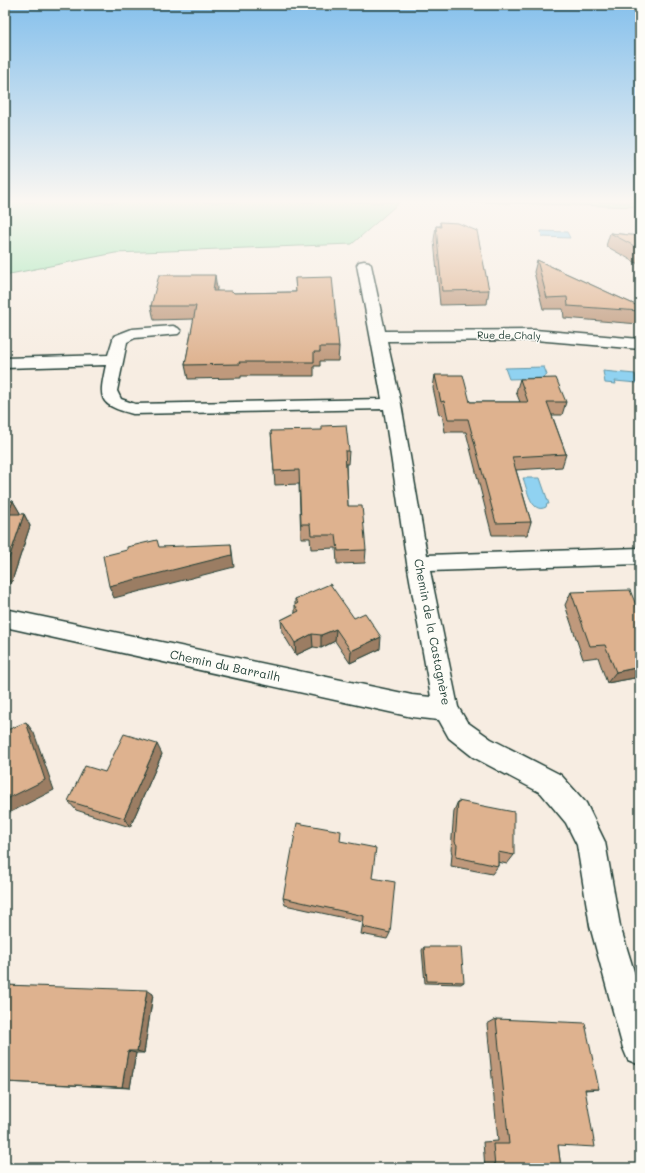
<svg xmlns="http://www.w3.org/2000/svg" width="645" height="1173" viewBox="0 0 645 1173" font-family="Mali,sans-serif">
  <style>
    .green { fill: #9de5b3; stroke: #5e9174 }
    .water { fill: #90d2f1; stroke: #6396a5 }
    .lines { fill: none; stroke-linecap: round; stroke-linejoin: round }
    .street-casing { stroke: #1f3d34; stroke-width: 3 }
    .street { fill: #fdfcf7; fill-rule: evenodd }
    .wall { fill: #bf997b; stroke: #1f3d34 }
    .shaded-wall { fill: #9b7d64; stroke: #1f3d34 }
    .building { fill: #deb28f; stroke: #1f3d34 }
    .labels { text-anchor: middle; stroke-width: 3; stroke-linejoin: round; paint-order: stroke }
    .far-street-label { font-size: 10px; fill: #1f3d34; stroke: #fdfcf7 }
    .street-label { font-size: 12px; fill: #1f3d34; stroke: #fdfcf7 }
  </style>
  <rect width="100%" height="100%" fill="#f7ede2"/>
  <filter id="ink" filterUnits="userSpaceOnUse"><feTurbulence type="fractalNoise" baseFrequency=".025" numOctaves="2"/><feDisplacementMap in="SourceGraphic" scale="8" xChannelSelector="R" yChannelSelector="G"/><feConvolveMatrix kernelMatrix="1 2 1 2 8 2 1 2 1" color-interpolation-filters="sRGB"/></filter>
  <g filter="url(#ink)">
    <!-- green -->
    <g class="green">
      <path d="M5,202H400L352,244L115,253L5,275Z"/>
      <path d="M471,202H640V207Z"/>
    </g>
    <!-- water -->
    <g class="water">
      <path d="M541,231L567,232L570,238L542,237Z"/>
      <path d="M544,367L547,375L543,378L509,379L505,368Z"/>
      <path d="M603,371L635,374L637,383L615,381L616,384L605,383Z"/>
      <path d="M523,478H540L549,504H547L546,507C531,515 527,488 523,478Z"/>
    </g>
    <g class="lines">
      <!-- street casing -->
      <g class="street-casing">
        <path id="street" d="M364,261L369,262L371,265L385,331L535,330L640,339V349L535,340L387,341L401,404L427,555L640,548V564L430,571L458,707L467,722L491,739L561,775L586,803L605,842L620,926L640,991V1065L628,1060L623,1048L590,926L577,845L566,823L541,793L473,757L449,738L439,720L412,717L5,627V609L412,695L431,697L407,563L384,409L133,414C97,405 99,398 106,365L5,368V358L108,355L114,336L132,329L173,326L178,328L181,331L178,334L135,338L127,342L117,391L121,399L135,404L382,399L357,265L359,262Z"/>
      </g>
      <!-- street -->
      <use href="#street" class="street"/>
    </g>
    <!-- wall -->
    <g class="wall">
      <path d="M440,222L489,290L487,304L440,305L434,240L436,226H440Z"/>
      <path d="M610,233L640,236V265L606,246Z"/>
      <path d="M537,260L640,307V321L639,324L564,318L563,309H543L534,272Z"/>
      <path d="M295,278L339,347L338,361H320V366H314V376H241V378L188,379L185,365L194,319L154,320L151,306L217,288L216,291L234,293L296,292Z"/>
      <path d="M435,375L470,402H520L516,392L520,379L566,402L562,415H552L566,454L562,467L516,470L531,522L527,535H492L466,432H445L442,414L439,415L433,388Z"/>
      <path d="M271,431L349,451L348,464H346L348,506L366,550L365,563L337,564L336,548L311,549L310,538H301L299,484L275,485Z"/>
      <path d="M5,501H13L20,513L19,514H24L30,526L11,584H5Z"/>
      <path d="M571,592L640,677L607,683L598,657L583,659L565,605Z"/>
      <path d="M295,599L354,618L380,649L350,663L335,641L321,648L313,647L296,655L282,632L281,620L295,613Z"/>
      <path d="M162,754L130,827L76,810L68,801L105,772Z"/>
      <path d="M458,801L514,855L507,864L498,862V866L492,874L451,866L452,854L451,850L454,811Z"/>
      <path d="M340,841L372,878L390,933L387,939L361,934L363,922L285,905L283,898Z"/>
      <path d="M424,947L464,982L461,984L425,983L422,950Z"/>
      <path d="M5,985L153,994L144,1053H136L130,1088L5,1082Z"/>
      <path d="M496,1019L599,1089L585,1090L558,1145L561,1168H485L483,1142L498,1141L487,1024Z"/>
    </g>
    <!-- shaded-wall -->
    <g class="shaded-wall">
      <path d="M215,275L217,288L215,305L213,291Z"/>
      <path d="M13,501L20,513L15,527L8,514Z"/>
      <path d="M24,514L30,526L11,584L5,573V570Z"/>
      <path d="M231,544L234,567L114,598L109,586Z"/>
      <path d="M336,629L335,641L321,648V635Z"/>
      <path d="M312,634L313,647L296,655L295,643Z"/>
      <path d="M381,637L380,649L350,663L351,651Z"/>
      <path d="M640,667V677L607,683L616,672Z"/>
      <path d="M26,722L34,733L54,790L5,815V800Z"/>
      <path d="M157,744L162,754L130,827L124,818Z"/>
      <path d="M147,990L153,994L144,1053L137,1051Z"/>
      <path d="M128,1051L136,1053L130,1088L122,1087Z"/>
    </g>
    <!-- building -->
    <g class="building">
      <path d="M440,222L458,223L477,231L489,290L442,291L436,226L441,227Z"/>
      <path d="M610,233L640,236V249Z"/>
      <path d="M537,260L640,307V311L568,306L567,297L547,298Z"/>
      <path d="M159,275H215L213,291H232L234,293L296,292L295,278L332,277L339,347H320V352H314V362H239L240,364L185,365L196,306H151Z"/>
      <path d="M435,375H463L470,402H528L520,379L556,378L566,402H547L566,454L512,457L531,522L496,523L468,419H448L444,401L441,402Z"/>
      <path d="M346,425L349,451H345L348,506H362L366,550L338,551L336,535H311L310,524H301L299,470L274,471L271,431L322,430V426Z"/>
      <path d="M5,501H13L8,514H24L5,570Z"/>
      <path d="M157,540L159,547L231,544L232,555L109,586L103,556L127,550V547Z"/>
      <path d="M330,584L354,618L365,613L381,637L351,651L336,629L321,635L312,634L295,643L281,620L299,611L295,605L298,603L295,599Z"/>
      <path d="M630,590L640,615V667L616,672L605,645L590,646L571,592Z"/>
      <path d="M26,722L45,780L5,800V731Z"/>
      <path d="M124,734L157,744L124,818L68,801L85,766L105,772Z"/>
      <path d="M458,801L514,812V855L498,852V866L456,857L457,845L455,842Z"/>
      <path d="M297,823L341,831L340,841L376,848L372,878L395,882L390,933L363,927L364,916L283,898Z"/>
      <path d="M424,947H461L464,982L427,981Z"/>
      <path d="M5,985L147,990L137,1051H128L122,1087L5,1082Z"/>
      <path d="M496,1019L585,1023L599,1089H585L595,1147L558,1145L561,1168H495L493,1144H509Z"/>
    </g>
  </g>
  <!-- sky -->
  <linearGradient id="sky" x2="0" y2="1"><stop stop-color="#85c0ec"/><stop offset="0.55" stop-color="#fbf7f2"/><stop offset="1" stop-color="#fbf7f2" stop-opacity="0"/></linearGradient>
  <rect width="645" height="366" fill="url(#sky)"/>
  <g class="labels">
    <!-- far-street labels -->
    <g class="far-street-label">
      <text transform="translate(509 335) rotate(1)" y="4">Rue de Chaly</text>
    </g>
    <!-- street labels -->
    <g class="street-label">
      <text transform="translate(432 632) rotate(79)" y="4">Chemin de la Castagnère</text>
      <text transform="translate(225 666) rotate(12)" y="4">Chemin du Barrailh</text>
    </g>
  </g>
  <!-- margin -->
  <rect width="645" height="1173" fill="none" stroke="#fdfcf7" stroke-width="20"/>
  <rect x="10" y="10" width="625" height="1153" fill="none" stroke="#1f3d34" stroke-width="1.5" filter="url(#ink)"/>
</svg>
